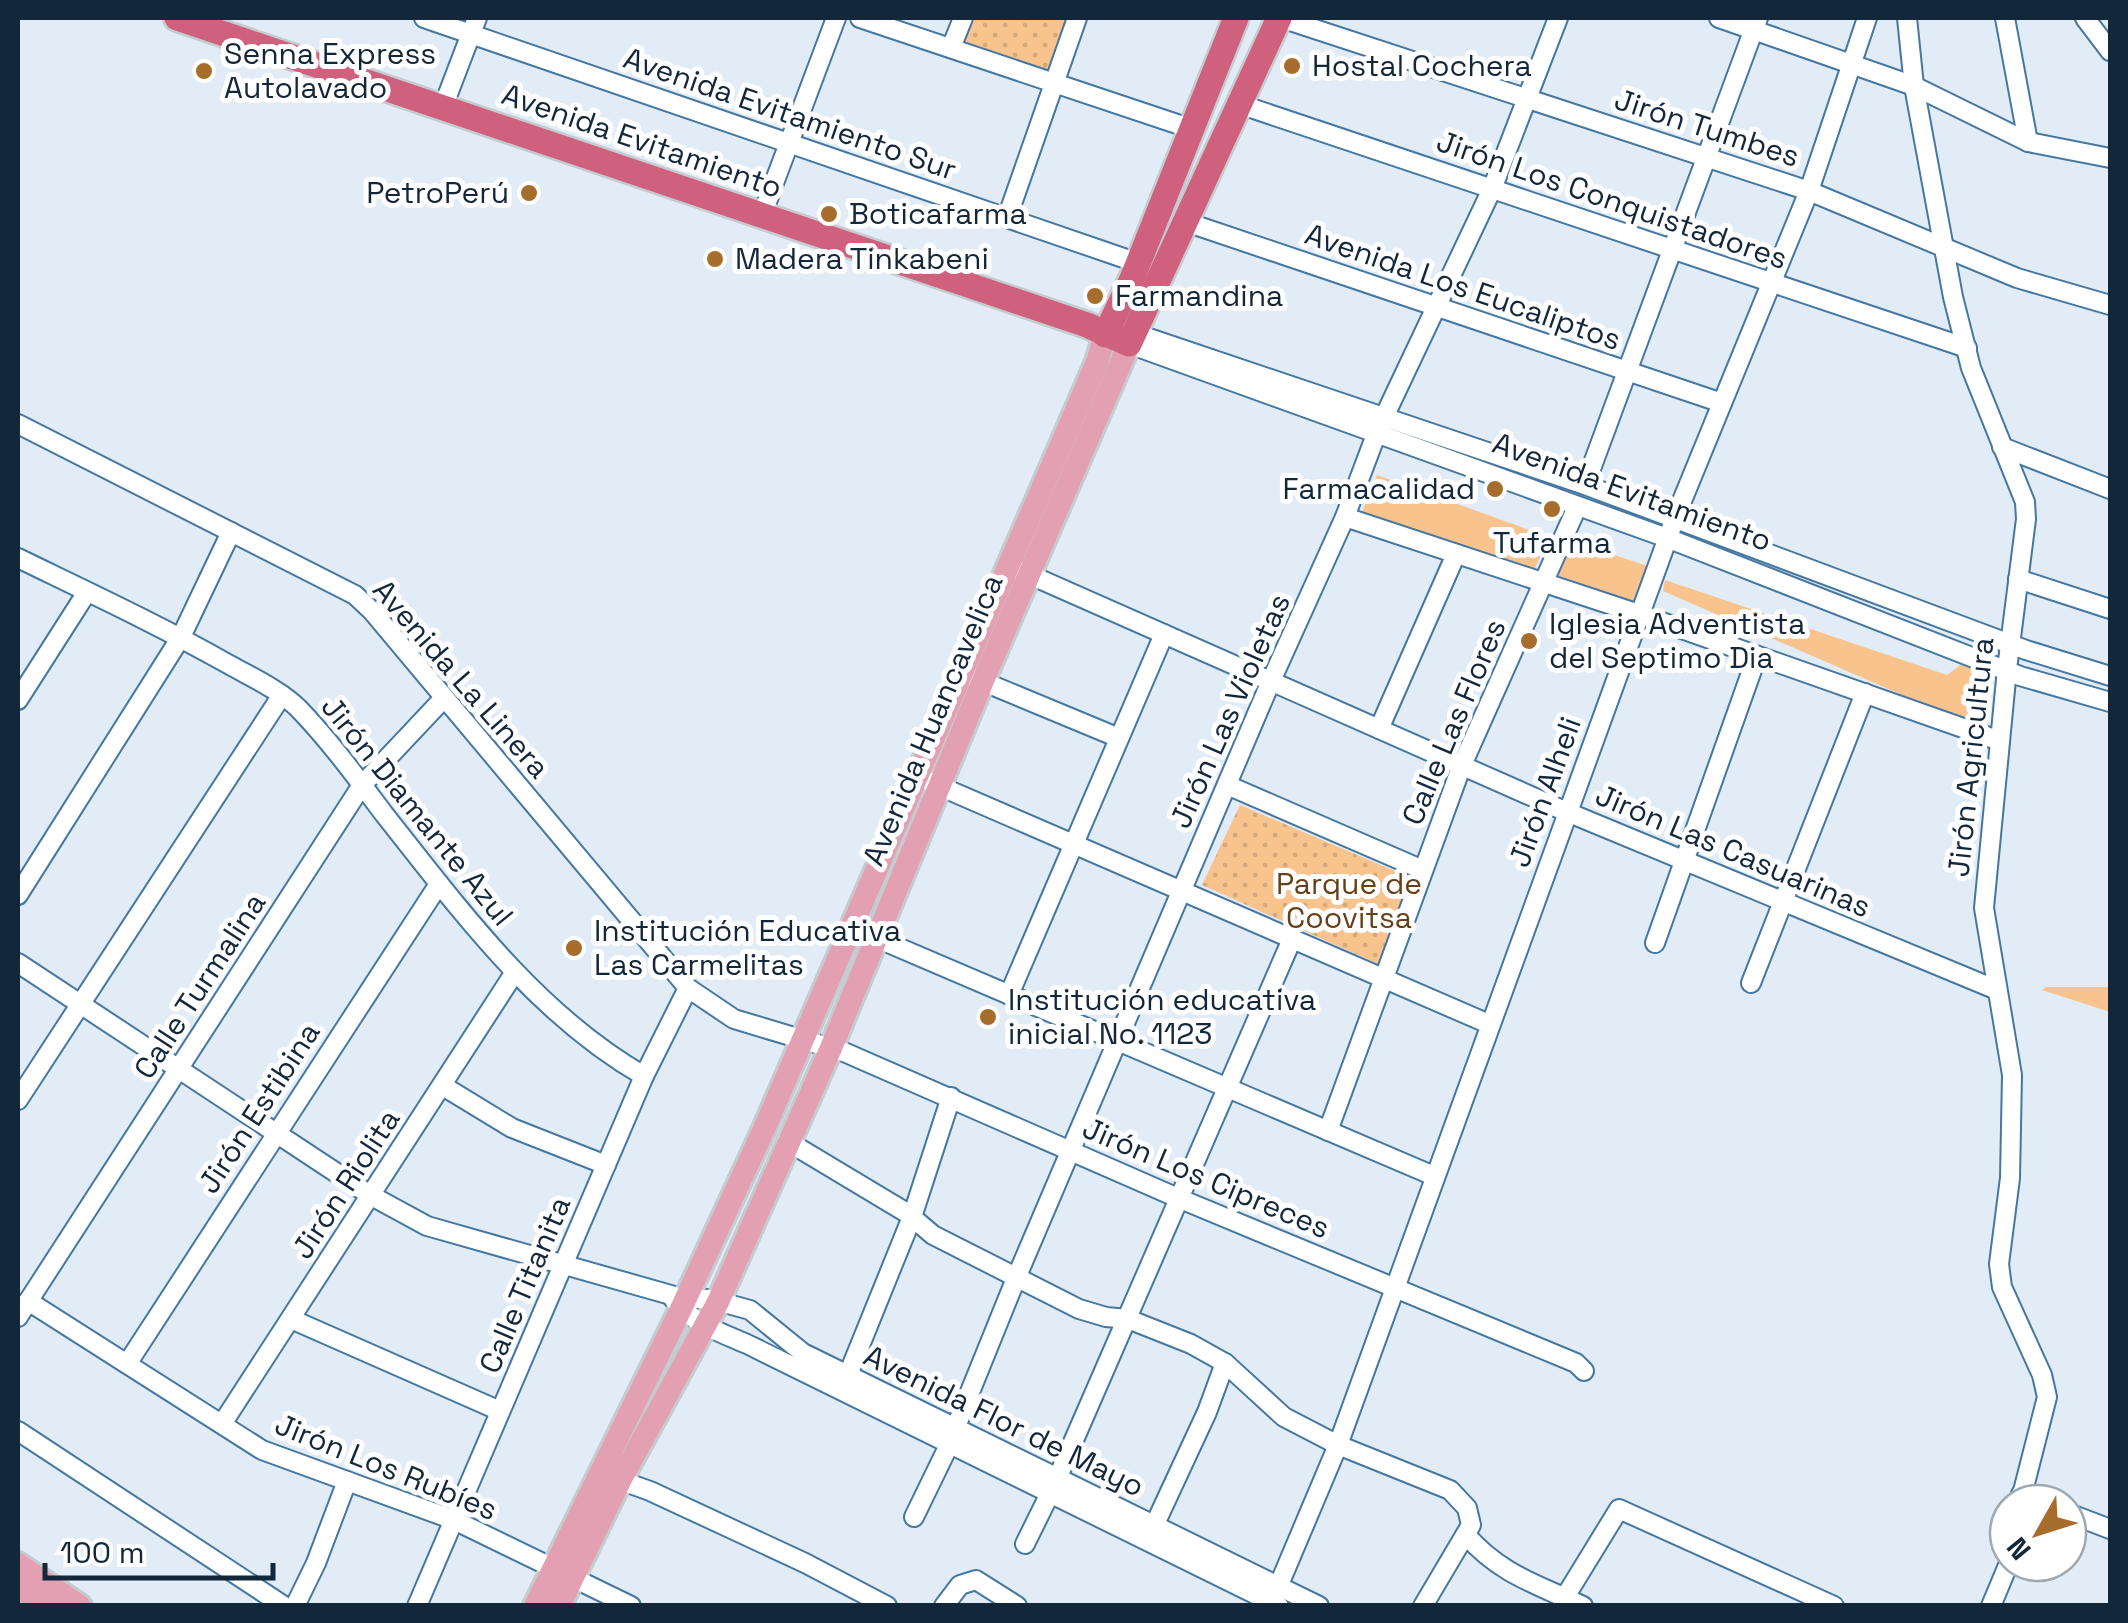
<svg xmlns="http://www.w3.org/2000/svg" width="2128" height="1623" viewBox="0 0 2128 1623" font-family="'Space Grotesk',sans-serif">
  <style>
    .grass { fill: #f9c38e }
    .park { fill: url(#park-dots) }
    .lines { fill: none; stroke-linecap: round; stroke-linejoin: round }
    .minor-casing { stroke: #4577a1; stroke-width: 22 }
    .major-casing { stroke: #c6cbcf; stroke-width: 28 }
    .highway-casing { stroke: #c6cbcf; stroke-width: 30 }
    .minor { stroke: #fff; stroke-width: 18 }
    .major { stroke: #e3a0b2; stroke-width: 22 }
    .highway { stroke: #d0617e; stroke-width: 25 }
    .poi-dot { fill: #a76d2c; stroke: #fff; stroke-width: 4 }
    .labels { text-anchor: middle; stroke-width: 10; stroke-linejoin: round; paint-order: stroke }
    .poi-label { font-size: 30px; fill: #122739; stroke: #fff; text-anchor: start }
    .street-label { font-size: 30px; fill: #122739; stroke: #fff }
    .park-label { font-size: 30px; fill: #664117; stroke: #fff }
  </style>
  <defs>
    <pattern id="park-dots" width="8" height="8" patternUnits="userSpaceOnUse" patternTransform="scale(2.5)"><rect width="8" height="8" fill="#f9c38e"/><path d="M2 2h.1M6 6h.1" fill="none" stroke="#d4a87b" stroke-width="1.8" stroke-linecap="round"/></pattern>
  </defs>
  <rect width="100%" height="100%" fill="#e2ecf6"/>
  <!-- grass -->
  <g class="grass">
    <path d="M1377,475L1549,537L1533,573L1360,517Z"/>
    <path d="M1570,541L1648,566L1635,605L1557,577Z"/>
    <path d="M1665,580L1947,675L1968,659L1997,669L1978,728L1663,591Z"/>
    <path d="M2046,987H2110V1012L2042,990Z"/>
  </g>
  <!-- park -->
  <g class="park">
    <path d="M971,18H1070L1052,74L961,43Z"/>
    <path d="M1240,805L1411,878L1380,965L1202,885Z"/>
  </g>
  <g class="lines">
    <!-- minor casing -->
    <g class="minor-casing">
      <g id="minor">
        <path d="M424,18L1138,263"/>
        <path d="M860,18L1192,129"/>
        <path d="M1281,18L1809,191L2017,278L2110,305"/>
        <path d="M1719,18L1914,86L2028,142L2110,158"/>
        <path d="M1907,18L1914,86L1953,297L1971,368L2025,502L2026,519L2007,669L1984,908L2012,1075L2010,1178L1999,1264L2002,1287L2042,1375L2047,1397L2020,1503"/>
        <path d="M2005,18L2028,142"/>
        <path d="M2085,18L2110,51"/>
        <path d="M951,48L963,18"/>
        <path d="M1239,104L1967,348"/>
        <path d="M443,107L477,18"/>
        <path d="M762,215L836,18"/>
        <path d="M1007,218L1077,18"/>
        <path d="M1186,222L1722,403"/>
        <path d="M1134,333L1585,485L2026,650L2110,676"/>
        <path d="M1129,344L1667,538L2020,676L2110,702"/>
        <path d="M18,424L355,595L372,611L688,988L734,1019L844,1052L1178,1198L1576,1363L1584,1371"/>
        <path d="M2002,447L2110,489"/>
        <path d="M1585,485L1758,18"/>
        <path d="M1345,517L1639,614L2000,741"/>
        <path d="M18,558C88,592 159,625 228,664C251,677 278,689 298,708C329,740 357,778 384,814C460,910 536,1014 644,1076"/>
        <path d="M1019,570L1567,812L1997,990"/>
        <path d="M2018,579L2110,609"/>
        <path d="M972,677L1119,738"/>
        <path d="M18,700L87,592"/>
        <path d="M1379,729L1456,554"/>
        <path d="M930,782L1489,1024"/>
        <path d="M1227,785L1423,870"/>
        <path d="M18,895L181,637L231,532"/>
        <path d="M853,928L1434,1176"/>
        <path d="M1655,943L1757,656"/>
        <path d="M18,963L370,1195L427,1226L685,1299H710L750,1310L803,1353L1319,1606"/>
        <path d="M1751,983L1865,693"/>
        <path d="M1009,995L1164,634"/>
        <path d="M443,1086L512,1128L606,1165"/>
        <path d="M18,1100L282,695"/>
        <path d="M1328,1131L1462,765L1577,507"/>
        <path d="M787,1141L907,1213L933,1235L1079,1309L1106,1317L1128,1319L1191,1344L1225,1363L1284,1417L1338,1445L1450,1490L1467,1508L1471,1525L1423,1606"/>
        <path d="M674,1300C694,1324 719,1332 747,1344L1279,1606"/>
        <path d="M28,1301L262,1450L454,1520L631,1606"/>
        <path d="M18,1317L362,785L444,698"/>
        <path d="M291,1319L500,1411"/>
        <path d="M127,1364L439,884"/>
        <path d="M848,1375L912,1217L951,1097"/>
        <path d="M222,1424L515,972"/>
        <path d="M955,1429L1017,1276L1271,681L1345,517L1377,432L1492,189L1558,18"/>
        <path d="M18,1431L284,1606"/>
        <path d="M611,1477L650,1491L805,1563L887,1606"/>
        <path d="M2021,1494L2043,1503"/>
        <path d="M2068,1513L2110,1529"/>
        <path d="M914,1517L949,1445"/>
        <path d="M1155,1524L1207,1412L1225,1363"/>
        <path d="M1466,1535C1501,1575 1537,1584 1583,1606"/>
        <path d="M1025,1544L1057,1479L1292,939"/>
        <path d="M1278,1587L1338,1445L1675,518L1809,191L1867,18"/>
        <path d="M1565,1597L1619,1509L1834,1606"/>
        <path d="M295,1606L316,1563L347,1481"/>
        <path d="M417,1606L644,1076L688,988"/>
        <path d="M944,1606L960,1585L976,1580L1017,1606"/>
        <path d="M1991,1606L2009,1563"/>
      </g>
    </g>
    <!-- major casing -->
    <g class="major-casing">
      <g id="major">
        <path d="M18,1564L80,1606"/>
        <path d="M18,1587L46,1606"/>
        <path d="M535,1606L681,1309L764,1129L1097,362L1105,335"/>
        <path d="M559,1606L621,1479L718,1302L831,1048L982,683L1129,344"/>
      </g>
    </g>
    <!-- highway casing -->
    <g class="highway-casing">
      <g id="highway">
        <path d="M177,18L1087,325L1129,344L1279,18"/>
        <path d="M1105,335L1132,279L1236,18"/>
      </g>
    </g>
    <!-- minor -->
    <use href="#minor" class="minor"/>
    <!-- major -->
    <use href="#major" class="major"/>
    <!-- highway -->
    <use href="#highway" class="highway"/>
  </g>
  <!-- markers -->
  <g class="poi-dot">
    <circle cx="1292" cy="66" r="10"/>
    <circle cx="204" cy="71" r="10"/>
    <circle cx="529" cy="193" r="10"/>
    <circle cx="829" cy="214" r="10"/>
    <circle cx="715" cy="259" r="10"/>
    <circle cx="1095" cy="296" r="10"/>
    <circle cx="1495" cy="489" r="10"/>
    <circle cx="1552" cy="509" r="10"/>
    <circle cx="1529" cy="641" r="10"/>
    <circle cx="574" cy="948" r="10"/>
    <circle cx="988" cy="1017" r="10"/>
  </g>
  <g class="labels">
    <!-- poi labels -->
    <g class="poi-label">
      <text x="224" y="64">Senna Express<tspan x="224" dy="34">Autolavado</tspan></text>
      <text x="1312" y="76">Hostal Cochera</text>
      <text x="509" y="203" text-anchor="end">PetroPerú</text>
      <text x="849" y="224">Boticafarma</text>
      <text x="735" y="269">Madera Tinkabeni</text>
      <text x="1115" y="306">Farmandina</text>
      <text x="1475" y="499" text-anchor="end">Farmacalidad</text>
      <text x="1552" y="553" text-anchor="middle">Tufarma</text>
      <text x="1549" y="634">Iglesia Adventista<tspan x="1549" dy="34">del Septimo Dia</tspan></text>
      <text x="594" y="941">Institución Educativa<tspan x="594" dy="34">Las Carmelitas</tspan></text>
      <text x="1008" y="1010">Institución educativa<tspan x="1008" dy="34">inicial No. 1123</tspan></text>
    </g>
    <!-- street labels -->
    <g class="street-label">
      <text transform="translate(790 114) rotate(19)" y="10">Avenida Evitamiento Sur</text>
      <text transform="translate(1707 128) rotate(18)" y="10">Jirón Tumbes</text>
      <text transform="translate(642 141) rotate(19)" y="10">Avenida Evitamiento</text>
      <text transform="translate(1612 200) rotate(19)" y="10">Jirón Los Conquistadores</text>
      <text transform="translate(1463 287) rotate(19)" y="10">Avenida Los Eucaliptos</text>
      <text transform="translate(1632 492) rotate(20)" y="10">Avenida Evitamiento</text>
      <text transform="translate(461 679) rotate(49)" y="10">Avenida La Linera</text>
      <text transform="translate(1230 711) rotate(-66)" y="10">Jirón Las Violetas</text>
      <text transform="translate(933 720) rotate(-67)" y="10">Avenida Huancavelica</text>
      <text transform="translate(1454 722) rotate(-67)" y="10">Calle Las Flores</text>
      <text transform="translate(1971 757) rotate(-84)" y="10">Jirón Agricultura</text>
      <text transform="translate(1545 792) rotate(-70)" y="10">Jirón Alheli</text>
      <text transform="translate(417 811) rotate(51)" y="10">Jirón Diamante Azul</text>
      <text transform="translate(1733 851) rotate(23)" y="10">Jirón Las Casuarinas</text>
      <text transform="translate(200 986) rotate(-57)" y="10">Calle Turmalina</text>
      <text transform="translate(259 1108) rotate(-57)" y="10">Jirón Estibina</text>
      <text transform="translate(1206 1178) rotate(23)" y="10">Jirón Los Cipreces</text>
      <text transform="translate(346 1184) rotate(-57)" y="10">Jirón Riolita</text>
      <text transform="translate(525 1285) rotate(-67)" y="10">Calle Titanita</text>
      <text transform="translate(1004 1421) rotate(26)" y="10">Avenida Flor de Mayo</text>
      <text transform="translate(386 1467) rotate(22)" y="10">Jirón Los Rubíes</text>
    </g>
    <!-- park labels -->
    <g class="park-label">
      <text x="1349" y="894">Parque de<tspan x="1349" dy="34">Coovitsa</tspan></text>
    </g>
  </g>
  <!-- border -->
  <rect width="2128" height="1623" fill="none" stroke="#122739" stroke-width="40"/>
  <!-- north arrow -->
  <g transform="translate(2038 1533) rotate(231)"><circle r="48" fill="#ffffff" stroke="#a0a9b0" stroke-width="2.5"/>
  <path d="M0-8L18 38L0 25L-18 38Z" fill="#a76d2c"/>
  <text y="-15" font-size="28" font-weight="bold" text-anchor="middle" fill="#122739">N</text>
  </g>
  <!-- scale -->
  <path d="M45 1563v15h228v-15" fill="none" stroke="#122739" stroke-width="5"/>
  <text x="60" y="1563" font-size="30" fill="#122739" stroke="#ffffff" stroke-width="8" paint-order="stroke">100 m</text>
</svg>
